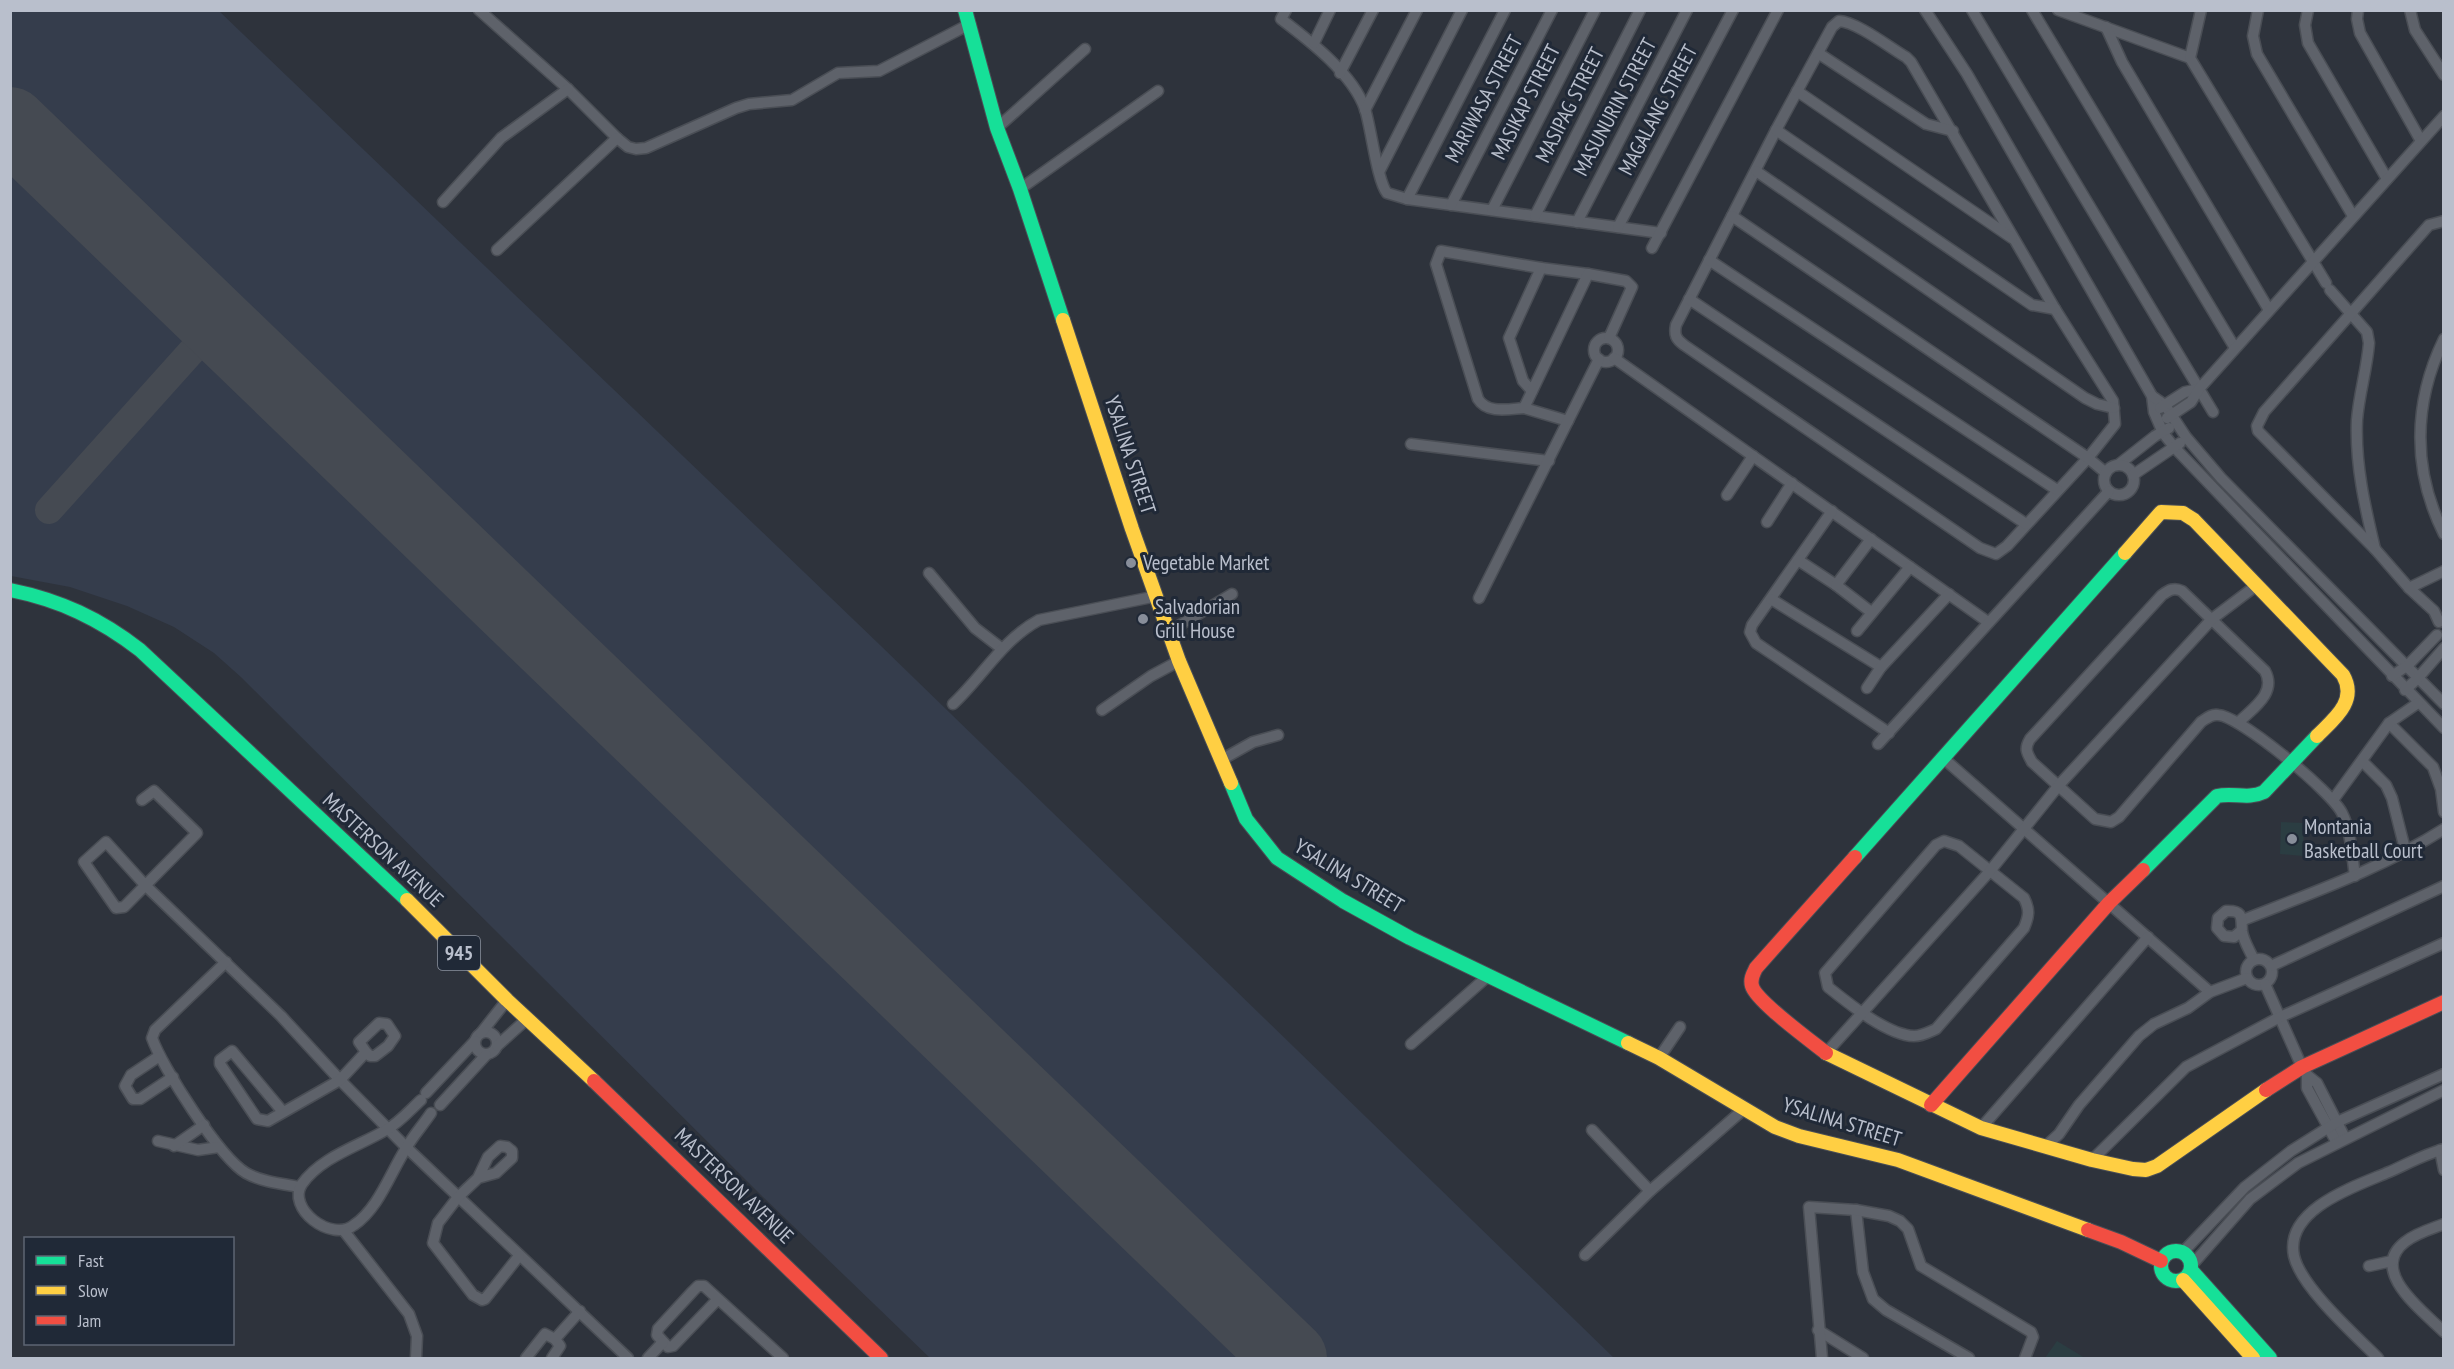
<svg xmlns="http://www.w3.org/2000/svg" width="2454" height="1369" viewBox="0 0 2454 1369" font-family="'PT Sans Narrow',sans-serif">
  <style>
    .airport { fill: #353d4c }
    .green { fill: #2b3d42 }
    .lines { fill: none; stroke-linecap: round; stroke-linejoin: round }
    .taxiway { stroke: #454a52; stroke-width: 28 }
    .runway { stroke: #454a52; stroke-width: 74 }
    .street-casing { stroke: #4a4e55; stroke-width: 13 }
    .fast-casing { stroke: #4a4e55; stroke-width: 16 }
    .slow-casing { stroke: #4a4e55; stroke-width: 16 }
    .jam-casing { stroke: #4a4e55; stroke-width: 16 }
    .street { stroke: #5e626a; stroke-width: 10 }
    .fast { stroke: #16e098; stroke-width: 14 }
    .slow { stroke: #ffcf43; stroke-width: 14 }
    .jam { stroke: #f24e42; stroke-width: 14 }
    .poi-dot { fill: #888e9a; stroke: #202937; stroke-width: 2 }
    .labels { text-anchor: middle; stroke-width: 6; stroke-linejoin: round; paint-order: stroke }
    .shield { fill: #202937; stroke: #8b929f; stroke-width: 1.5 }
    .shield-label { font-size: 20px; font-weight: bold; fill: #b9bfcc }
    .street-label { font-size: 21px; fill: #b9bfcc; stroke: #202937 }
    .poi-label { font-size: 21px; fill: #b9bfcc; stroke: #202937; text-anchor: start }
  </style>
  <rect width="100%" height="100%" fill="#2e333c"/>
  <!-- airport -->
  <path class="airport" d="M10,11H219L880,645L1614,1358H930L761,1195L242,678L214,653L174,627L127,606L70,587L11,576Z"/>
  <!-- green -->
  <g class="green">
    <path d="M2281,822L2304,823L2303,856L2280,854Z"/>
    <path d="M2057,1341L2085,1358H2045Z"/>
  </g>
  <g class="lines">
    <!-- taxiway -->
    <path class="taxiway" d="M49,510L217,323"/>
    <!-- runway -->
    <path class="runway" d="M10,124L1290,1358"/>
    <!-- street casing -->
    <g class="street-casing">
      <g id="street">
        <path d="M479,10L568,89L617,138L628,147L636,149L646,148L736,108L749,104L792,100L838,73L879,71L970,24"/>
        <path d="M1286,10L1281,19C1310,41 1353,74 1365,109C1371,127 1377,181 1387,193L1407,199L1661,233"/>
        <path d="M1925,10L1967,74L2152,396L2154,412L2163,433L2175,448L2444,728"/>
        <path d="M1972,10L2213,412"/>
        <path d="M2032,10L2235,348"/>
        <path d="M2058,10L2190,58"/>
        <path d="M2201,10L2190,58L2326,283"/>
        <path d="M2258,10L2253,36L2257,54L2353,216"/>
        <path d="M2308,10L2305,25L2308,43L2387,179"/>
        <path d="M2358,10L2357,19L2360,33L2421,141"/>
        <path d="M2410,10L2415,30L2444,75"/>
        <path d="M1839,21C1857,22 1889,47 1906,57L1911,62L2055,309L2113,401L2115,424L2088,458L2007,546L1996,554L1980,548L1684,345C1676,339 1674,335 1676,325L1776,130L1832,27Z"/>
        <path d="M2106,27L2122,62L2269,310"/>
        <path d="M1314,43L1330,10"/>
        <path d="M1818,53L1926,124L1953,131"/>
        <path d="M1340,73L1373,10"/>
        <path d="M1797,91L2012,238"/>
        <path d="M1365,110L1417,10"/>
        <path d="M997,128L1085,49"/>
        <path d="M1776,130L2032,305L2055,309"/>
        <path d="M1380,170L1462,10"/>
        <path d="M1756,171L2085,398L2097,404L2114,408"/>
        <path d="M1020,189L1158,91"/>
        <path d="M1407,199L1505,10"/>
        <path d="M443,202L501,138L568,89"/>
        <path d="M1451,205L1552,10"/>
        <path d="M1492,210L1595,10"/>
        <path d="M1535,216L1640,10"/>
        <path d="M1732,216L2088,458L2106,473"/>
        <path d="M1577,222L1687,10"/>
        <path d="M1618,227L1733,10"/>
        <path d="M1652,248L1778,10"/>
        <path d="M497,250L617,138"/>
        <path d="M1709,260L2057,490"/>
        <path d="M1541,268L1588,274"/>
        <path d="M2330,290L2367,332L2369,343C2367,369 2359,394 2357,420C2355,464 2365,507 2375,549"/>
        <path d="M1689,299L2026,524"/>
        <circle cx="1606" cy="350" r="12"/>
        <path d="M2444,339C2413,403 2412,470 2444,534"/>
        <path d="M1614,358L1988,622"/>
        <path d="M2152,396L2165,405L2186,437L2221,478L2444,704"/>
        <path d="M1524,408C1509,409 1487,414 1478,399L1436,264L1441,251L1541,268L1509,338L1523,381L1532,391"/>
        <path d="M2160,408L2185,392L2199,389"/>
        <path d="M2167,418L2191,402L2199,389L2444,116"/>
        <path d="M1568,421L1524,408L1588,274L1626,281L1632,287L1609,338"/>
        <path d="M1411,444L1549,461"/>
        <path d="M2118,465L2155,436L2169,428"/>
        <circle cx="2119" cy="480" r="15"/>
        <path d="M2133,475L2180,443"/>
        <path d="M1727,495L1753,456"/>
        <path d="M1832,511L1752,625L1750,632L1756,643L1889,733"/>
        <path d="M1767,522L1792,483"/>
        <path d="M1798,560L1836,585L1871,612"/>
        <path d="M929,573L975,628L1001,648"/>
        <path d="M1836,585L1871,539"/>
        <path d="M2409,588L2375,549L2258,431L2257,426L2264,412L2429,225L2444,221"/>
        <path d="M1479,598L1599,359"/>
        <path d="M1771,599L1881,667"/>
        <path d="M2439,622L2434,611L2409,588L2444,571"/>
        <path d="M1170,631L1232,594"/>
        <path d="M1857,631L1910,567"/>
        <path d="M2392,676L2408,665L2437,635"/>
        <path d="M1867,688L1881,667L1949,594"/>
        <path d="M2405,690L2418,678L2444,648"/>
        <path d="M953,704C983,676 1002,640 1039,620L1157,596"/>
        <path d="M1102,710L1151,676L1179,661"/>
        <path d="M2239,722C2253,708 2277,693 2265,671L2182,591C2174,587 2169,590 2162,595L2030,739C2024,749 2027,753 2032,762L2095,819L2111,822L2119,817L2201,722C2207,718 2211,714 2218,715C2240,716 2332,792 2342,813C2351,831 2352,856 2355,876"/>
        <path d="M2389,723L2433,767L2441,789L2444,812"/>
        <path d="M1878,744L2109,491"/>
        <path d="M1942,757L2210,992"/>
        <path d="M1221,760L1253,742L1278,735"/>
        <path d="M2363,762L2386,785L2392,798L2406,853"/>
        <path d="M142,800L154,791L197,833L124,907L116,908L84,862L106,842L145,885L281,1016L340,1080L406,1147L628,1358"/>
        <path d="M2333,800L2389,723L2418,703"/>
        <path d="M1944,841L1959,846L2024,898C2030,910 2029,916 2024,928L1936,1029C1929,1032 1922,1036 1914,1036C1887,1035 1848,1003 1828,987L1825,973L1936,845Z"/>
        <path d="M2243,920C2311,893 2381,869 2444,829"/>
        <path d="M2242,930L2234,937L2224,936L2217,928L2218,918L2226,911C2244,910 2241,918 2242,931C2243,940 2250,951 2254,960"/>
        <circle cx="2259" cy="972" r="13"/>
        <path d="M226,962L155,1030L152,1038C162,1067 220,1158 246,1173C262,1182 283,1184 300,1187"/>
        <path d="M2271,966L2444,886"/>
        <path d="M2265,984L2302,1067L2307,1075L2317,1083L2345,1138"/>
        <circle cx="486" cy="1043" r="11"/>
        <path d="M481,1033L507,1000"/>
        <path d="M1411,1044L1488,976"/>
        <path d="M497,1046L527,1019"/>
        <path d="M1826,1053L1990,871L2059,785L2212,619L2257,585"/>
        <path d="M158,1057L131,1075L125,1086L133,1099H140L173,1077"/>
        <path d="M1659,1058L1680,1027"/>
        <path d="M2307,1075V1088L2337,1143"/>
        <path d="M426,1093L475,1041"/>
        <path d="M421,1100C410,1110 399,1123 386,1130C359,1146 321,1157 302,1184C286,1208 331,1243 354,1225C378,1209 390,1174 405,1150C412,1137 423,1125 431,1113"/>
        <path d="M440,1105L486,1055"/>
        <path d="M283,1112L232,1051L220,1060V1064L257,1119L268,1121L340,1080L366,1052L370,1056H375L388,1046L395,1036L387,1024L379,1023L359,1042L366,1052"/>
        <path d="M1981,1128L2148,937"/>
        <path d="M1592,1130L1650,1191"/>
        <path d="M158,1141L198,1150L219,1147"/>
        <path d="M174,1146L204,1125"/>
        <path d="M2045,1147L2059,1134L2079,1105L2139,1036L2154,1024L2188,1008L2210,992L2247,978"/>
        <path d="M2440,1150L2444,1170"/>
        <path d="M2092,1160L2186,1067L2278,1018L2444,943"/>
        <path d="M478,1178L488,1157L500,1146L507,1147L512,1151V1158L496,1173L478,1178L458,1197L438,1223L433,1243L473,1295L482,1300L485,1299L519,1256"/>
        <path d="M1856,1210L1863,1272L1873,1299L1886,1310L1969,1358"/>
        <path d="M2444,1224C2431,1229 2416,1233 2405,1242C2368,1271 2423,1311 2444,1332"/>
        <path d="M344,1231L409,1314L417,1336L416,1358"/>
        <path d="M2183,1252L2245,1187L2291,1151L2337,1122L2444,1074"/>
        <path d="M1585,1255L1650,1191L1744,1109"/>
        <path d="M2192,1265L2250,1199L2298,1163L2444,1090"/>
        <path d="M2369,1266L2392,1261"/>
        <path d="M718,1299L673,1346L668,1347L657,1335L658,1329L693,1291L698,1286H704L783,1358"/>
        <path d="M1818,1330L1863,1358"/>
        <path d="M526,1358L545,1334L555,1339"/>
        <path d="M552,1358L560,1346L555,1339L580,1311"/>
        <path d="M648,1358L663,1342"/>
        <path d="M1822,1358L1809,1207L1856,1210L1889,1216L1900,1221L1908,1229L1921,1266L2031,1332L2033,1337L2025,1358"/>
        <path d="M2378,1358C2355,1335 2301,1287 2294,1256C2284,1209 2356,1186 2389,1172C2407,1164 2425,1154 2444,1149"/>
      </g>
    </g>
    <!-- fast casing -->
    <g class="fast-casing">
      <g id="fast">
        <path d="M965,10L997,128L1020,189L1063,320"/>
        <path d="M10,590C60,600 100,619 140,650L407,900"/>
        <path d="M1231,783L1246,819L1277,858L1343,901L1410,938L1628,1043"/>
        <path d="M1855,857L2125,553"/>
        <path d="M2143,870L2217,796C2234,792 2247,800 2264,792L2317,736"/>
        <circle cx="2176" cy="1266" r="15"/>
        <path d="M2191,1270L2270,1358"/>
      </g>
    </g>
    <!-- slow casing -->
    <g class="slow-casing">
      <g id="slow">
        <path d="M1063,320L1132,529L1179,661L1231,783"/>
        <path d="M2125,553L2161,512L2183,513L2194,520L2343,675C2358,701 2334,719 2317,736"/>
        <path d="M407,900L507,1000L594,1081"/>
        <path d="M1628,1043L1659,1058L1775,1127L1799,1136L1898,1160L2088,1230"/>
        <path d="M1826,1053L1981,1128L2092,1160L2133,1169L2146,1170L2157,1166L2266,1090"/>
        <path d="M2183,1280L2253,1358"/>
      </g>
    </g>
    <!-- jam casing -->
    <g class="jam-casing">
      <g id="jam">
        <path d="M1826,1053C1811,1041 1756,1001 1752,986C1750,979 1753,974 1756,968L1855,857"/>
        <path d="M594,1081L881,1358"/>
        <path d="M2266,1090L2302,1067L2444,1002"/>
        <path d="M1931,1105L2109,903L2143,870"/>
        <path d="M2088,1230L2121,1242L2161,1261"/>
      </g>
    </g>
    <!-- street -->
    <use href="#street" class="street"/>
    <!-- fast -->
    <use href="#fast" class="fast"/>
    <!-- slow -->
    <use href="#slow" class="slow"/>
    <!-- jam -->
    <use href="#jam" class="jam"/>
  </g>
  <!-- markers -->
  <g class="poi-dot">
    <circle cx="1131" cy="563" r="6"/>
    <circle cx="1143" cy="619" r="6"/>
    <circle cx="2292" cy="839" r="6"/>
  </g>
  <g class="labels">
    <!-- shield labels -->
    <rect class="shield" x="438" y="936" width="42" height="34" rx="4.5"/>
    <g class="shield-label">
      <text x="459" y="960">945</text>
    </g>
    <!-- street labels -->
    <g class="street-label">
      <text transform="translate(1484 99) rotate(-62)" y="7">MARIWASA STREET</text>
      <text transform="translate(1526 102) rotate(-63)" y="7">MASIKAP STREET</text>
      <text transform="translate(1570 105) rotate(-63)" y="7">MASIPAG STREET</text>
      <text transform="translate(1615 107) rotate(-62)" y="7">MASUNURIN STREET</text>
      <text transform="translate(1658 110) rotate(-62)" y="7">MAGALANG STREET</text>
      <text transform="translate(1130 455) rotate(72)" y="7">YSALINA STREET</text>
      <text transform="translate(383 850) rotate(43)" y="7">MASTERSON AVENUE</text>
      <text transform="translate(1349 876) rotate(31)" y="7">YSALINA STREET</text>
      <text transform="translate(1842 1122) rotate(17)" y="7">YSALINA STREET</text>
      <text transform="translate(734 1186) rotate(44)" y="7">MASTERSON AVENUE</text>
    </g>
    <!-- poi labels -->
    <g class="poi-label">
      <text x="1143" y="570">Vegetable Market</text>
      <text x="1155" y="614">Salvadorian<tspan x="1155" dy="24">Grill House</tspan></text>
      <text x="2304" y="834">Montania<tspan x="2304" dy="24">Basketball Court</tspan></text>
    </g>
  </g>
  <!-- border -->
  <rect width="2454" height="1369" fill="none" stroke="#b9bfcc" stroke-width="24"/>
  <!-- legend -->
  <rect x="24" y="1237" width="210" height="108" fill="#202937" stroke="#5d6573" stroke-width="1.5"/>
  <rect x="36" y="1256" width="30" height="9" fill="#16e098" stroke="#5d6573" stroke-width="1.5"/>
  <text x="78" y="1267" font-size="18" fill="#b9bfcc">Fast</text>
  <rect x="36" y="1286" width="30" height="9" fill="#ffcf43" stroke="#5d6573" stroke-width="1.5"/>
  <text x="78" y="1297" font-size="18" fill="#b9bfcc">Slow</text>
  <rect x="36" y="1316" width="30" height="9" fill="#f24e42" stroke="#5d6573" stroke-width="1.5"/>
  <text x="78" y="1327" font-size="18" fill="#b9bfcc">Jam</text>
</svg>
